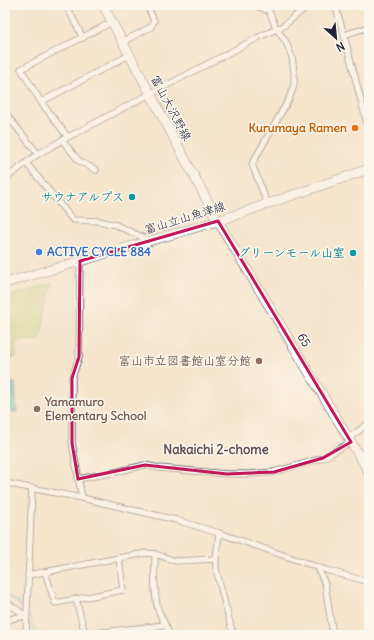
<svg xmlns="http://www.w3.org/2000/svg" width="374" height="640" viewBox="0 0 374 640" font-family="Delius,'Klee One',sans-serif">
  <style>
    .green { fill: #b9d075; stroke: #6e7958 }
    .water { fill: #4ab9c2; stroke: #366e7e }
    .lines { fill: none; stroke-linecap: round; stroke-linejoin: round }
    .stream { stroke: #4ab9c2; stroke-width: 2 }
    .minor-casing { stroke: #423f51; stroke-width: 7 }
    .primary-casing { stroke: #423f51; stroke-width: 10 }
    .minor { stroke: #fff; stroke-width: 5.5 }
    .primary { stroke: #fff; stroke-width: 9 }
    .marked { fill: none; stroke: #c2185b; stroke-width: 3; stroke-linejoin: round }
    .food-dot { fill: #e8710a; stroke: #fbf7ec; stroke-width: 1.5 }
    .culture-dot { fill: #0f9aa8; stroke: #fbf7ec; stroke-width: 1.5 }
    .shop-dot { fill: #3f7fe0; stroke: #fbf7ec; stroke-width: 1.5 }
    .education-dot { fill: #8d6e63; stroke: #fbf7ec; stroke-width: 1.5 }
    .labels { text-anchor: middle; stroke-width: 3; stroke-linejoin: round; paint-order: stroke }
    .street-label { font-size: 12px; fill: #22223b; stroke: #fbf7ec }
    .food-label { font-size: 12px; font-weight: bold; fill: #c56008; stroke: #fbf7ec; text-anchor: end }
    .culture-label { font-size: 12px; font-weight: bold; fill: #0d838f; stroke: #fbf7ec; text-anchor: end }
    .shop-label { font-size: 12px; font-weight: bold; fill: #366cbe; stroke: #fbf7ec; text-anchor: start }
    .education-label { font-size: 12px; font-weight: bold; fill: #785e54; stroke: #fbf7ec; text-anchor: end }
    .neighbourhood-label { font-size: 13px; font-weight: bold; fill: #5f4b50; stroke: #fbf7ec }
  </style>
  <rect width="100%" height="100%" fill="#fbf7ec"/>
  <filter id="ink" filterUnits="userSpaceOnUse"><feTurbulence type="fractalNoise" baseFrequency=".025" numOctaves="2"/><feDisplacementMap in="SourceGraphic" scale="8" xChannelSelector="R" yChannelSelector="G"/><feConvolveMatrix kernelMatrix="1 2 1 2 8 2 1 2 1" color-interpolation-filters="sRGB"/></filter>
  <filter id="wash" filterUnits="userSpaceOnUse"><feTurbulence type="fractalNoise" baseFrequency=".012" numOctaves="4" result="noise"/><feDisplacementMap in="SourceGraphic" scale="16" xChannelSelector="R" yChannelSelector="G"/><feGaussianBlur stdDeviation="0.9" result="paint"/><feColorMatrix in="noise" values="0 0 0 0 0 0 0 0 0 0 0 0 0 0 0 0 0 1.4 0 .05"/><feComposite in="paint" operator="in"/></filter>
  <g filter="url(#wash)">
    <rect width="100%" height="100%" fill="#f6e4cc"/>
    <!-- green -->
    <path class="green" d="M52,283L40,340L15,341L16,357L5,359V298Z"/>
    <!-- water -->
    <path class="water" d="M5,383H15L17,412H5Z"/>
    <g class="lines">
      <!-- stream -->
      <g class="stream">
        <path d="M5,595L17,602L25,612"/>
        <path d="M28,615L37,635"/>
      </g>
    </g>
  </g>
  <g filter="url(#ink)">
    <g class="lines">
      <!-- minor casing -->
      <g class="minor-casing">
        <g id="minor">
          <path d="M66,5L83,38"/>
          <path d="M254,5L269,11L276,28L286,42L292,57L294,72V85L289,99L252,164L267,203"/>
          <path d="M335,5L344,35L369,131"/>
          <path d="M344,35L369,27"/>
          <path d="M122,42L151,27L154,21L147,5"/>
          <path d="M41,102L129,55"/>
          <path d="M5,111L10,119L38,154"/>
          <path d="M68,137L41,102L21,69L112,22"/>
          <path d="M62,140L79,161L96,170"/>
          <path d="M26,163L73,220L99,221L116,225L151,241"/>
          <path d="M5,179L38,154L68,137L259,37L283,26L309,5"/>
          <path d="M80,261L79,357L72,378V443L82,498"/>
          <path d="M349,438L369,423"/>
          <path d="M78,479L111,473L145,465L159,468L227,474H251L274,472L323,458L351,442"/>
          <path d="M5,483L82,498L176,520L219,533L326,570L369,582"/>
          <path d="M219,533L216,559V569L232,631L236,635"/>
          <path d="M155,554C155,572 153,591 158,609C161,618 167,626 169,635"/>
          <path d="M318,568L325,584L333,635"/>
          <path d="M45,572L55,603L123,590L119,558"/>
          <path d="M28,575L146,553L155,554L176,561L216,559"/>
          <path d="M76,599L85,634L165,625"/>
          <path d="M5,601L26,616"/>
          <path d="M5,622L14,618L26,616"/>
          <path d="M26,635L32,488"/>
        </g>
      </g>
      <!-- primary casing -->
      <g class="primary-casing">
        <g id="primary">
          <path d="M103,5L218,221L369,472"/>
          <path d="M5,283L218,221L369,169"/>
        </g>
      </g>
      <!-- minor -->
      <use href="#minor" class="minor"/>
      <!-- primary -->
      <use href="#primary" class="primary"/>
    </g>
  </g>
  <!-- marked area -->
  <path d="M0 0H374V640H0ZM218,221L351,442L323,458L274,472L227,474L145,465L78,479L72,443V378L79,357L80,261Z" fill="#f6e4cc" fill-opacity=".55" fill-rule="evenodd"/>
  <path class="marked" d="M218,221L351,442L323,458L274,472L227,474L145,465L78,479L72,443V378L79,357L80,261Z"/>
  <!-- markers -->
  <circle class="food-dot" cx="355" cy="128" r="4"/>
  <g class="culture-dot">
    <circle cx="132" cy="197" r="4"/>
    <circle cx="353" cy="253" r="4"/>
  </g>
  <circle class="shop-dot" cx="39" cy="252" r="4"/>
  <g class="education-dot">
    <circle cx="259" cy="361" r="4"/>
    <circle cx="37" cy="409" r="4"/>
  </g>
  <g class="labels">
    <!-- street labels -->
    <g class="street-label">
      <text transform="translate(171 108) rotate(62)" y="4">富山大沢野線</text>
      <text transform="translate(185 218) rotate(-17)" y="4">富山立山魚津線</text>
      <text transform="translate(304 340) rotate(59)" y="4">65</text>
    </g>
    <!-- food labels -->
    <g class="food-label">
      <text x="347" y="132">Kurumaya Ramen</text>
    </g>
    <!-- culture labels -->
    <g class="culture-label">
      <text x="124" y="201">サウナアルプス</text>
      <text x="345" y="257">グリーンモール山室</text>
    </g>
    <!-- shop labels -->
    <g class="shop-label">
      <text x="47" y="256">ACTIVE CYCLE 884</text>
    </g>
    <!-- education labels -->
    <g class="education-label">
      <text x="251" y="365">富山市立図書館山室分館</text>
      <text x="45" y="406" text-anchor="start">Yamamuro<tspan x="45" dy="14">Elementary School</tspan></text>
    </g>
    <!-- neighbourhood labels -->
    <g class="neighbourhood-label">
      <text x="216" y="454">Nakaichi 2-chome</text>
    </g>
  </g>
  <!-- margin -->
  <rect width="374" height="640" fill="none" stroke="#fbf7ec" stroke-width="20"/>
  <!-- north arrow -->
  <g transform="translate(336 38) rotate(153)" stroke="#fbf7ec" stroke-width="3" paint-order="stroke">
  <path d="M0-3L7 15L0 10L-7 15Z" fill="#22223b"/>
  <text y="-6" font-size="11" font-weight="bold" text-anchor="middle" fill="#22223b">N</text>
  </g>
</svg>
